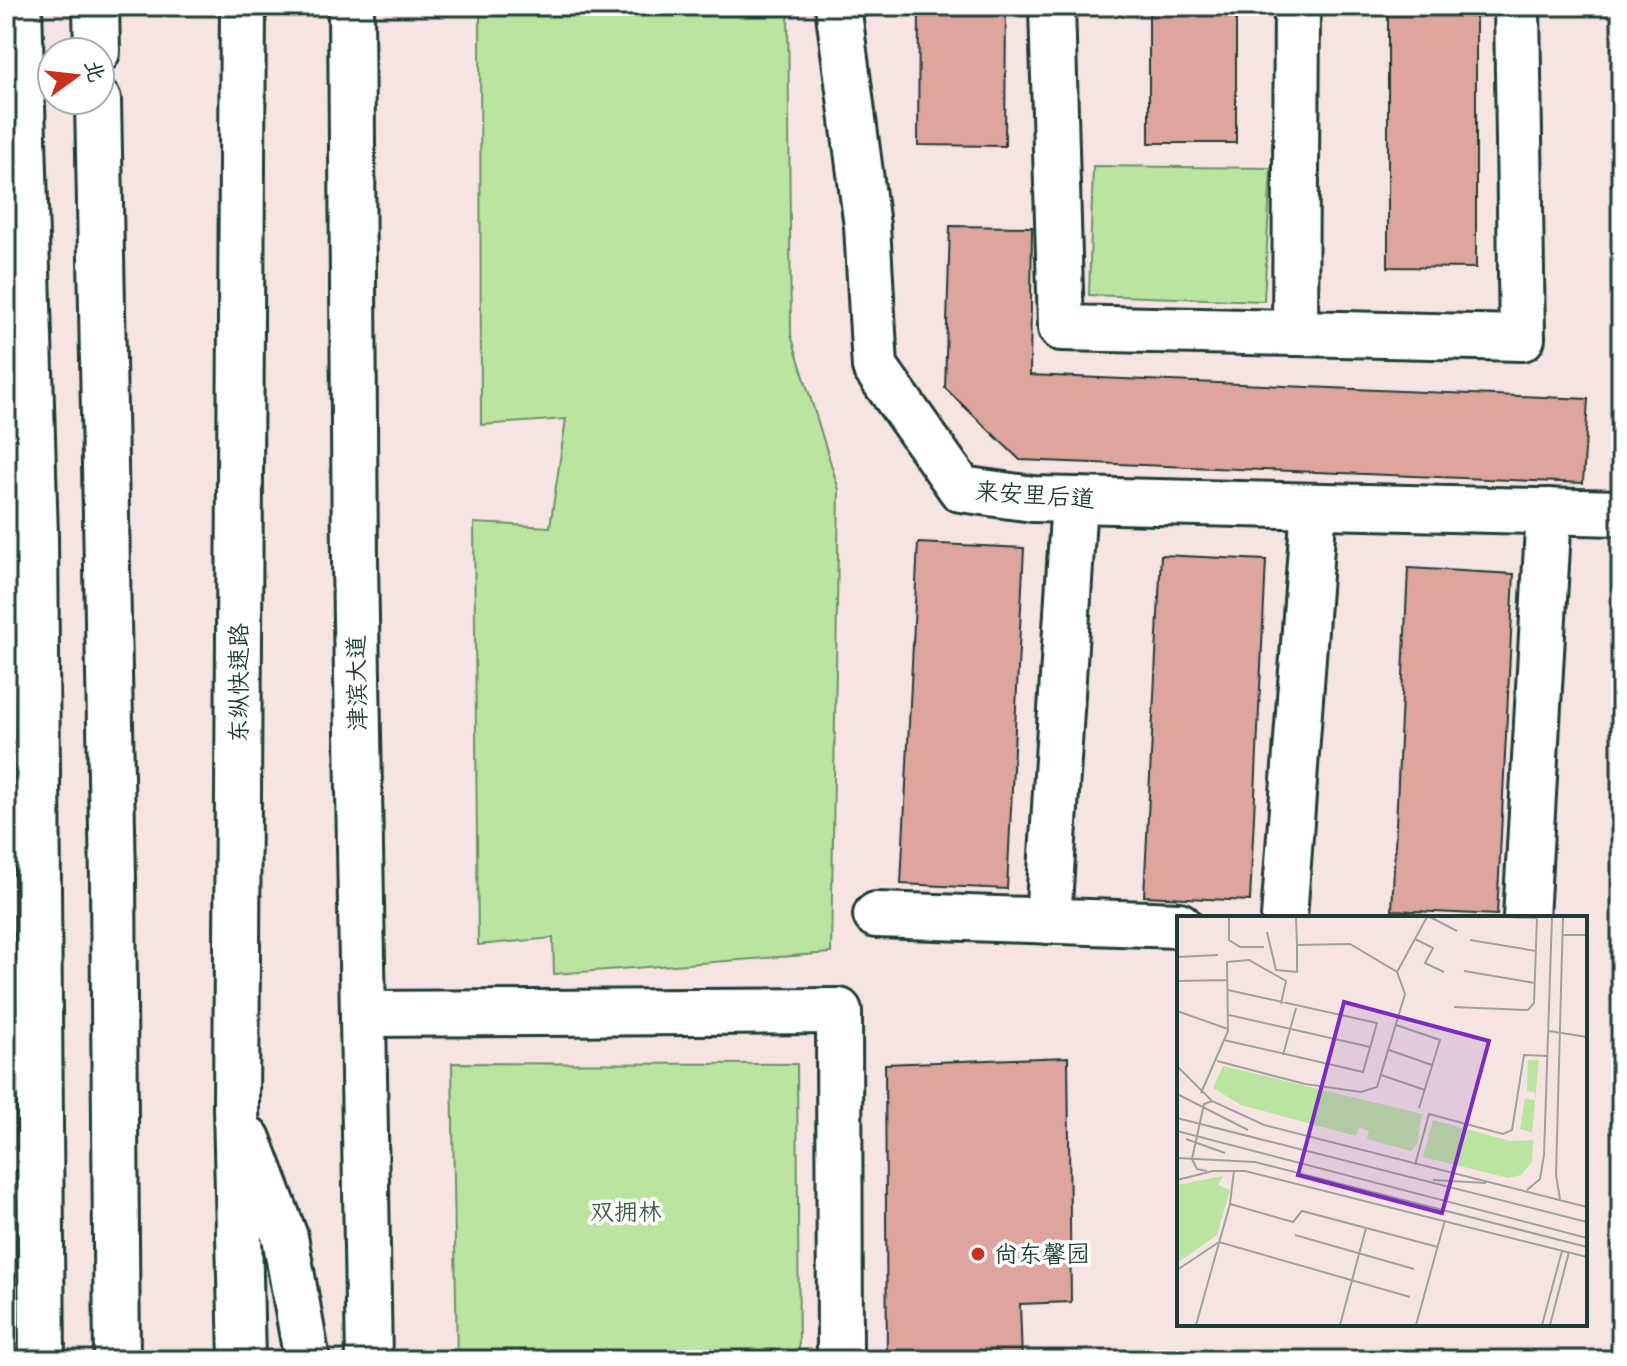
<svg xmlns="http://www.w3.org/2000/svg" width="1627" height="1366" viewBox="0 0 1627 1366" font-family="Dekko,'LXGW WenKai TC',sans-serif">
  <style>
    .green { fill: #bbe4a0; stroke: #6d906a; stroke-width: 2 }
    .building { fill: #dea49e; stroke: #1f3d34; stroke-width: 2 }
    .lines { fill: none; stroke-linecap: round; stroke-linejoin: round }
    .minor-casing { stroke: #1f3d34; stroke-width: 50 }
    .secondary-casing { stroke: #1f3d34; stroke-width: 50 }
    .trunk-casing { stroke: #1f3d34; stroke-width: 50 }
    .minor { stroke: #fff; stroke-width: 44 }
    .secondary { stroke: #fff; stroke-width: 44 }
    .trunk { stroke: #fff; stroke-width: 44 }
    .poi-dot { fill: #c8321e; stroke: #fff; stroke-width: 3 }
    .labels { text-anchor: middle; stroke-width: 7; stroke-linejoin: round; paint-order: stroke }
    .street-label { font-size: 24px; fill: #1f3d34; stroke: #fff }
    .park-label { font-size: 24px; fill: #3e5e4a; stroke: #fff }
    .poi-label { font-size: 24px; fill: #1f3d34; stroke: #fff; text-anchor: start }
    .inset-road { fill: none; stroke: #9fa19c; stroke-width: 2 }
    .view { fill: #7b2cbf; fill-opacity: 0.15; stroke: #7b2cbf; stroke-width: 4 }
    .inset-edge { fill: none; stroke: #1f3d34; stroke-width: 4 }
  </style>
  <rect width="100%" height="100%" fill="#f5e4e2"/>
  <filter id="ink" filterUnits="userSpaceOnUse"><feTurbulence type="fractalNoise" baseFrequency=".0125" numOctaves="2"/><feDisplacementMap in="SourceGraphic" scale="16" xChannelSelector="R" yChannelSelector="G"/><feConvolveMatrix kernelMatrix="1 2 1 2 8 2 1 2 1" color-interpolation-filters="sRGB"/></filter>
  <g filter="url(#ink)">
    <!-- green -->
    <g class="green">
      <path d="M480,6H788L791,335L839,490L831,953L554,974L553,938L478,945L474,523L550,527L566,419L481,425Z"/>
      <path d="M1093,166L1271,168L1264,301L1089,295Z"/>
      <path d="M452,1063L797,1064L799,1360H457Z"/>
    </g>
    <!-- building -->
    <g class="building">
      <path d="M919,6H1006L1005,146L918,145Z"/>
      <rect x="1149" y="6" width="87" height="137"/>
      <path d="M1388,6H1476V268L1388,267Z"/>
      <path d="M950,226L1032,227L1030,375L1588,399L1583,483L1020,460L945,388Z"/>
      <path d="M918,543L1024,548L1007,889L901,884Z"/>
      <path d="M1161,555L1266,560L1250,901L1144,896Z"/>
      <path d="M1408,568L1514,574L1497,915L1392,910Z"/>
      <path d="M1068,1057L1071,1302L1020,1304L1022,1360H887L885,1064Z"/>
    </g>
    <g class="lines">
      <!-- minor casing -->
      <g class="minor-casing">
        <g id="minor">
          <path d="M838,6L867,226L875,367L961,489L1033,499L1621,513"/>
          <path d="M1052,6L1061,328L1522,338L1517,6"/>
          <path d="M1295,333L1297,6"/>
          <path d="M876,915L1179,925"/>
          <path d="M1284,918L1314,506"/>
          <path d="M1526,918L1549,511"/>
          <path d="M1048,921L1074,500"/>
          <path d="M363,1014L839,1011L840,1360"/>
        </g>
      </g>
      <!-- secondary casing -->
      <g class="secondary-casing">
        <path id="secondary" d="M351,6L355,562L369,1360"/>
      </g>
      <!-- trunk casing -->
      <g class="trunk-casing">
        <g id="trunk">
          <path d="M19,6L35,537L42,1360"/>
          <path d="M96,6L97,52"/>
          <path d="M98,100L113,880L117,1360"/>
          <path d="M248,1139L285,1237L307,1360"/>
          <path d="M242,1360L236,1107L243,6"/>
        </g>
      </g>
      <!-- minor -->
      <use href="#minor" class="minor"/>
      <!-- secondary -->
      <use href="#secondary" class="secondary"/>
      <!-- trunk -->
      <use href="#trunk" class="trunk"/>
    </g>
  </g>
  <!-- markers -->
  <circle class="poi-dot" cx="978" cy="1254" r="8"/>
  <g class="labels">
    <!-- street labels -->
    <g class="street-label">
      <text transform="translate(1035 495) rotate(4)" y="8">来安里后道</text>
      <text transform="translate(239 683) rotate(-90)" y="8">东纵快速路</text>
      <text transform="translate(357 683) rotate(-91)" y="8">津滨大道</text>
    </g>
    <!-- park labels -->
    <g class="park-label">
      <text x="626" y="1220">双拥林</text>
    </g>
    <!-- poi labels -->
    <g class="poi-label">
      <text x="994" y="1262">尚东馨园</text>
    </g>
  </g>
  <!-- overview -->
  <g transform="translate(1177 916)">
    <rect width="410" height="410" fill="#f5e4e2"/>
    <path d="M351,144H362L355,217L343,213L348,183L358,184V177L350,175ZM46,150L245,198L240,228L234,235L190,223L192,215L182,211L179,220L64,189L36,172ZM256,204L333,225L356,224L355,246L344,259L331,262L246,241ZM46,260L41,269L53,274L40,319L0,347V269Z" fill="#bbe4a0"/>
    <path class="inset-road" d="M52,1V24L63,31H87M253,1L280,15M329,1L360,2M90,16L99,54L120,56V29M385,19H410M238,23L256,32L248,47L267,56M293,24L359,35M0,41L41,39M287,55L358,67M220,56L250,1M0,65L50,64M277,91L351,94L357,87L360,1M0,95L51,113M52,99L193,131M219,109L263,124L242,192M372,115L410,121M47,124L186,156L200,107L51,74M212,134L255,149M106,139L119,92M40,145L128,168L184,176L200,171L228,78L220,56L173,28L120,29L119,1M0,150L35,185L87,209L410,291M204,159L248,174M24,177L51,115L50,46L72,44L109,65L104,88M0,178L71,214M0,202L410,306M0,215L410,322M9,223L48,237M0,242L78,246L410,331M238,249L252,198L326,218L335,214L347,139L371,140M57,254L53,288L116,306L125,295L261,331M30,255L20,253L15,243L27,188L35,185M0,264L36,255H68L410,341M256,264L309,267M350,274L363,263L367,239L375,1M383,283L379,259L386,1M118,319L237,353M0,354L42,326L233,381M19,409L53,288M163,409L189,312M239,409L268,304M365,409L385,335M373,409L392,336"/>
    <path class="view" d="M167,86L312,125L265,297L121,259Z"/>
    <rect width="410" height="410" class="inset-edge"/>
  </g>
  <!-- margin -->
  <rect width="1627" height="1366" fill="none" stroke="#fff" stroke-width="32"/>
  <rect x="16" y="16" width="1595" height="1334" fill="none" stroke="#1f3d34" stroke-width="3" filter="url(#ink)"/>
  <!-- north arrow -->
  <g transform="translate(76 76) rotate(75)"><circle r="38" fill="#ffffff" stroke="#a5b1ae" stroke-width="2"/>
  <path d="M0-6L14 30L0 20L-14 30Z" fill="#c8321e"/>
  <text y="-12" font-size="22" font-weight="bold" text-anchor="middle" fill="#1f3d34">北</text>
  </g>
</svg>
